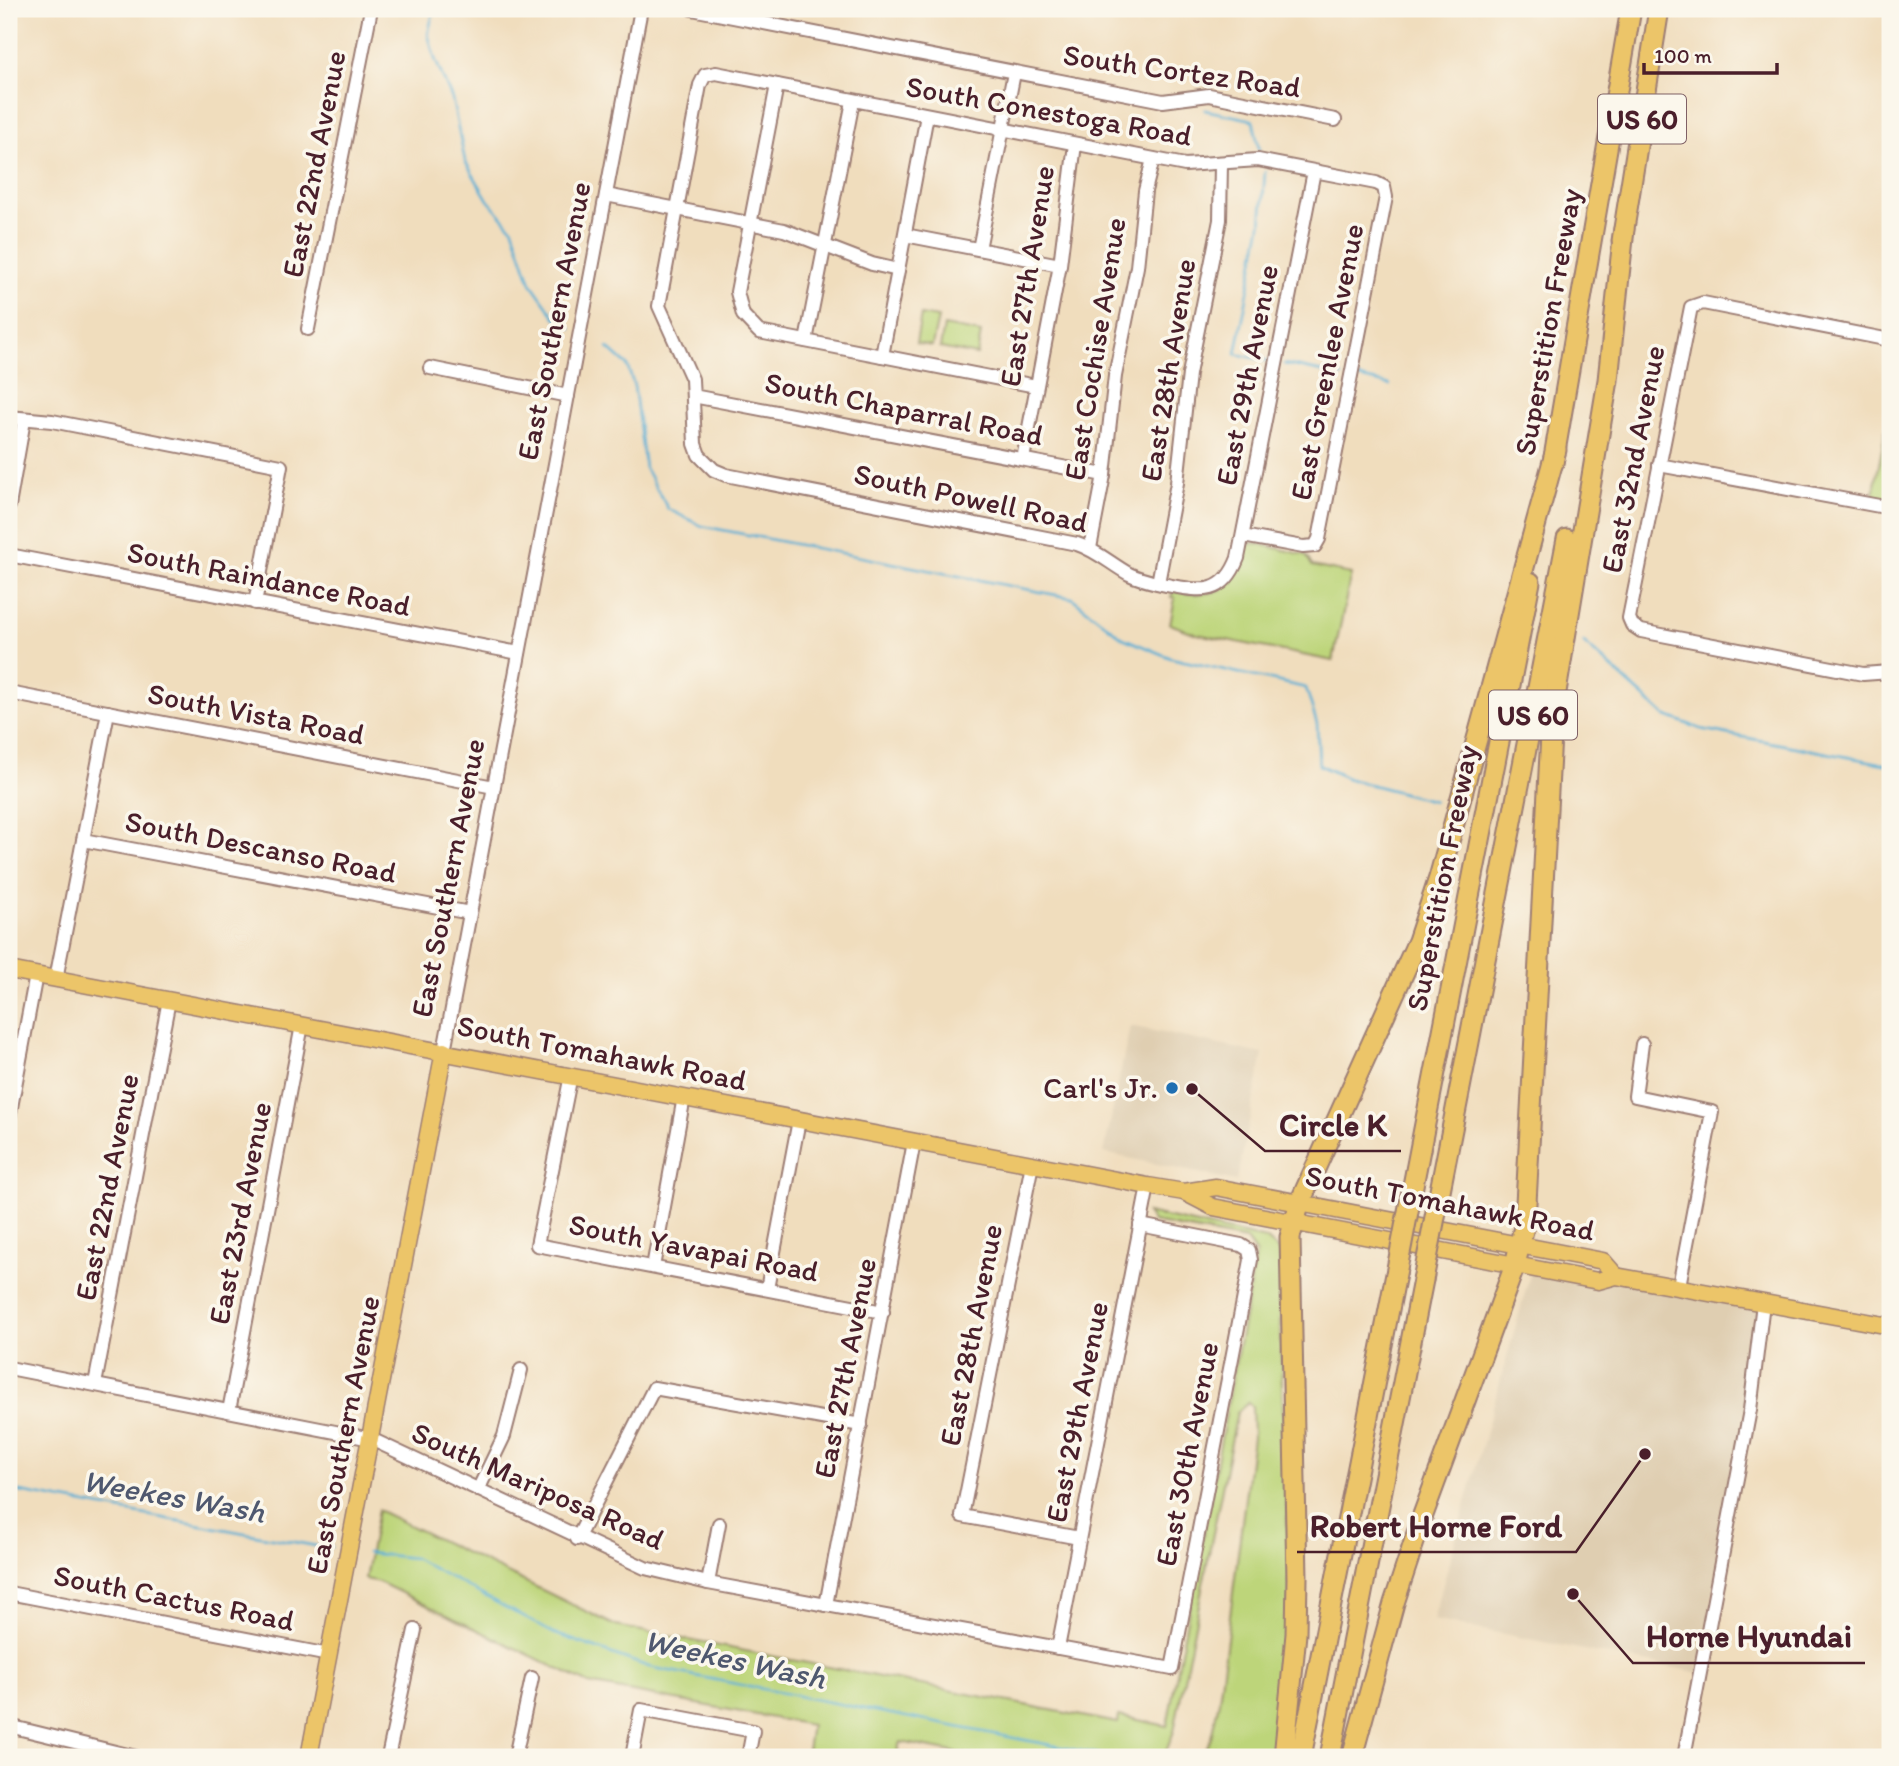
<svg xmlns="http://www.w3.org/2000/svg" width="1899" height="1766" viewBox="0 0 1899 1766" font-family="Itim,sans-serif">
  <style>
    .built { fill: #dfceb1 }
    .green { fill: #bdd57a; stroke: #847a52; stroke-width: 2 }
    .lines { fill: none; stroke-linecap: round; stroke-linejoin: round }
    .stream { stroke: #57aed4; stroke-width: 2.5 }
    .minor-casing { stroke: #9d7e74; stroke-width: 16 }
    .major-casing { stroke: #9d7e74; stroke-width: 19 }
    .highway-casing { stroke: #9d7e74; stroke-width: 23 }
    .minor { stroke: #fff; stroke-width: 12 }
    .major { stroke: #ecc569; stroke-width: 16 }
    .highway { stroke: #ecc569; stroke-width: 19 }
    .highway-bridge-casing { stroke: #9d7e74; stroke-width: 23; stroke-linecap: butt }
    .highway-bridge { stroke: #ecc569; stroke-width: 19 }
    .poi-dot { fill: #1f6fb2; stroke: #fbf7ec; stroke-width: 2.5 }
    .labels { text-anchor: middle; stroke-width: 7; stroke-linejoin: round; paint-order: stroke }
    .shield { fill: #fbf7ec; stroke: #7f6065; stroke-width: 2 }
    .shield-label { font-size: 28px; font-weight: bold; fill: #4a1f2b }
    .street-label { font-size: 30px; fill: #4a1f2b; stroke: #fbf7ec }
    .poi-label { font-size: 30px; fill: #4a1f2b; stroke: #fbf7ec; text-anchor: end }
    .water-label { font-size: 32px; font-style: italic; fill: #4f586f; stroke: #fbf7ec }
    .leader { fill: none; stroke: #4a1f2b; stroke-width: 2.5 }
    .callout-dot { fill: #4a1f2b; stroke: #fbf7ec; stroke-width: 2.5 }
    .callout-label { font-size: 32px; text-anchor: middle; font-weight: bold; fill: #4a1f2b; stroke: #fbf7ec; stroke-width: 7; stroke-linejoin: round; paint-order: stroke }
  </style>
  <rect width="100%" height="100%" fill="#fbf7ec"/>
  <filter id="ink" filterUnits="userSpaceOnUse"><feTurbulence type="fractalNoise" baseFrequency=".0143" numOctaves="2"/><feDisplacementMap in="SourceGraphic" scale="14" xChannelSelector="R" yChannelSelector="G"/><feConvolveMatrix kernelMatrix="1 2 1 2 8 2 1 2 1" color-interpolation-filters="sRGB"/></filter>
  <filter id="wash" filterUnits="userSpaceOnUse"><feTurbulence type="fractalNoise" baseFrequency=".00686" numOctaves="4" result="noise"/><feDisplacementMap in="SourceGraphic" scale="28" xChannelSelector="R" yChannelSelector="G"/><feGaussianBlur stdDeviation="1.57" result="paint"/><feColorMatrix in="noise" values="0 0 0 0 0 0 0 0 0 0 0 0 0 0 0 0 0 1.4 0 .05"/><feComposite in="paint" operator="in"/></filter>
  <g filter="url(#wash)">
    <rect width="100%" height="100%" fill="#f0ddbd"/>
    <!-- built -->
    <g class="built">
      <path d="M1130,1026L1263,1054L1237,1181L1104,1153Z"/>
      <path d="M1532,1268L1763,1303L1700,1673L1433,1620Z"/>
    </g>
    <!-- green -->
    <g class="green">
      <path d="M921,315L938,318L932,346L916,343Z"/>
      <path d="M944,326L981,333L977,355L940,348Z"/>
      <path d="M1890,408V499L1873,496Z"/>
      <path d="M1255,543L1306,555L1312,566L1351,574L1333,661L1197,634L1170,624L1175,598L1171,597L1173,591C1196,596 1226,597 1238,571C1243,563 1243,553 1248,544Z"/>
      <path d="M1147,1213L1266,1239L1281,1252L1280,1330L1290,1598L1278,1757H1202L1211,1738L1219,1701L1253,1437L1252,1406L1248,1403L1237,1412L1174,1731L1164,1757H979L900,1742L896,1757H806L811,1725L589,1684L379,1582L365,1579L378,1510L616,1626L1118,1723L1119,1716L1167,1726L1256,1254L1246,1240L1153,1222Z"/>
    </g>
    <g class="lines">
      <!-- stream -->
      <g class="stream">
        <path d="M434,9L428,34L435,59L452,99L465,161L488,200L513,229L531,283L555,317L571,328"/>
        <path d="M1205,110L1253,120L1259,149"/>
        <path d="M1265,172L1261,225L1236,354L1268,361"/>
        <path d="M608,348L627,365L634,386L645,468L668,509L702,526L1072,598L1123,638L1171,658L1306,688L1317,724L1319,765L1349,779L1434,801"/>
        <path d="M1284,364L1342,376"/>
        <path d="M1359,378L1390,385"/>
        <path d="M1584,643L1664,715L1701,729L1890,765"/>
        <path d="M9,1490L316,1546L332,1547"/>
        <path d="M367,1553L414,1558L553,1633L649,1667L1112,1757"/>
      </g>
    </g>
  </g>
  <g filter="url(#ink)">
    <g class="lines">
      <!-- minor casing -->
      <g class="minor-casing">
        <g id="minor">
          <path d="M692,9L1163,101L1209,95L1335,120"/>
          <path d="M777,85L737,292L743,315L759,332L1036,386"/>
          <path d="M606,195L784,230L872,264L898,270"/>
          <path d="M905,235L1060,265"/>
          <path d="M979,249L1014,73"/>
          <path d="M308,329L371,9"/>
          <path d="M1890,340L1703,303L1691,307L1629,618L1632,625L1641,631L1863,674L1890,672"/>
          <path d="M806,341L853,101"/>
          <path d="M882,356L927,115"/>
          <path d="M430,368L568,396"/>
          <path d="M693,396L1104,475"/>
          <path d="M9,417L52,421L281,466L255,603"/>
          <path d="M1023,459L1060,265L1075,144"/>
          <path d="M1659,465L1890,508"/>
          <path d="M9,506L24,420"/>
          <path d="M1243,536L1303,547L1315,546L1319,539L1386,197L1384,187L1376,183L1258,160L1185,165L716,73L705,75L700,85L659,306L692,379L695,444L699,455L714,470L726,475L1077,544C1096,550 1111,564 1129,574C1141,580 1153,582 1166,585C1201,591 1223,597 1238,558L1314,171"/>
          <path d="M1090,548L1104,475L1115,376L1137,267L1145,191L1153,159"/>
          <path d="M9,555L519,653"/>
          <path d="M1158,583L1177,483L1189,374L1220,220L1221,164"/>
          <path d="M9,693L494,787"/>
          <path d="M83,840L470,913"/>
          <path d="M56,979L108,712"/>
          <path d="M1642,1044L1635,1096L1712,1112L1679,1286"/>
          <path d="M444,1051L641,9"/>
          <path d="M571,1075L537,1245L883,1312"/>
          <path d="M9,1118L36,975"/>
          <path d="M1032,1164L962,1516L1079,1538"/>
          <path d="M653,1267L684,1097"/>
          <path d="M767,1289L799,1120"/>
          <path d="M9,1368L371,1439L645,1568L708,1583L1172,1669L1251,1260L1249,1250L1241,1245L1140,1225"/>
          <path d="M95,1384L169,1000"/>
          <path d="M229,1411L302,1025"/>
          <path d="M478,1490L504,1436L521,1370"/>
          <path d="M577,1539L654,1388L861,1425"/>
          <path d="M708,1583L719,1524"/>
          <path d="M9,1593L329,1655"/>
          <path d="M826,1605L914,1142"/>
          <path d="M1058,1648L1148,1186"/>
          <path d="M9,1726L136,1757"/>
          <path d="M388,1757L415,1630"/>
          <path d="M515,1757L532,1678"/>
          <path d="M632,1757L641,1710L753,1731L748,1757"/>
          <path d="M1684,1757L1750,1410L1763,1303"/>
        </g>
      </g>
      <!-- major casing -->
      <g class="major-casing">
        <g id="major">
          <path d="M9,970L1148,1186L1184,1192L1216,1187L1603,1261L1616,1276"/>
          <path d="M1184,1192L1213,1207L1598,1281L1616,1276L1890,1326"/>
          <path d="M309,1757L444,1051"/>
        </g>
      </g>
      <!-- highway casing -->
      <g class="highway-casing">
        <g id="highway">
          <path d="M1622,241L1659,9"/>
          <path d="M1553,463L1631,9"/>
          <path d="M1411,1196L1530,582"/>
          <path d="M1438,1201L1567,539"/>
          <path d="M1284,1757L1296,1634L1297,1578L1290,1237L1300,1202L1418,941L1439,878L1556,450"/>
          <path d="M1301,1757L1396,1274"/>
          <path d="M1330,1757L1423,1280"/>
          <path d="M1352,1757L1394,1603L1423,1515L1515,1265L1525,1222L1552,716L1608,380L1624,229"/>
        </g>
      </g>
      <!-- minor -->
      <use href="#minor" class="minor"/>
      <!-- major -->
      <use href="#major" class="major"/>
      <!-- highway -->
      <use href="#highway" class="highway"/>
      <!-- highway-bridge casing -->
      <g class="highway-bridge-casing">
        <g id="highway-bridge">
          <path d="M1396,1274L1411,1196"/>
          <path d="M1423,1280L1438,1201"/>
        </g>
      </g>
      <!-- highway-bridge -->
      <use href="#highway-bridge" class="highway-bridge"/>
    </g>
  </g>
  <!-- markers -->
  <circle class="poi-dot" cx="1172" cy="1088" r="7"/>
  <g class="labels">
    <!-- shield labels -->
    <g class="shield">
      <rect x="1598" y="94.5" width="88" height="49" rx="5"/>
      <rect x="1489" y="690.5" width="88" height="49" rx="5"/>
    </g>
    <g class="shield-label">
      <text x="1642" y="129">US 60</text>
      <text x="1533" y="725">US 60</text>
    </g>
    <!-- street labels -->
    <g class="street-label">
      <text transform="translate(1182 71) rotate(8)" y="10">South Cortez Road</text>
      <text transform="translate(1049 111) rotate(10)" y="10">South Conestoga Road</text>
      <text transform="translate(314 164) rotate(-79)" y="10">East 22nd Avenue</text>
      <text transform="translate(1027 276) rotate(-81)" y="10">East 27th Avenue</text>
      <text transform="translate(554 321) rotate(-79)" y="10">East Southern Avenue</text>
      <text transform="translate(1548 322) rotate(-80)" y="10">Superstition Freeway</text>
      <text transform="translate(1095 349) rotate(-81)" y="10">East Cochise Avenue</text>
      <text transform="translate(1327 362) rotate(-79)" y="10">East Greenlee Avenue</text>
      <text transform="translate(1168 370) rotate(-81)" y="10">East 28th Avenue</text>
      <text transform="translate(1247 375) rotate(-79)" y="10">East 29th Avenue</text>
      <text transform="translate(904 409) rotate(11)" y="10">South Chaparral Road</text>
      <text transform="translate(1633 459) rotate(-79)" y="10">East 32nd Avenue</text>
      <text transform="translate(971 498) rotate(12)" y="10">South Powell Road</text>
      <text transform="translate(269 579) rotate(11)" y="10">South Raindance Road</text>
      <text transform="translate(256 714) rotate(11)" y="10">South Vista Road</text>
      <text transform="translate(261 847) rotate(11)" y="10">South Descanso Road</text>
      <text transform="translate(448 878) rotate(-79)" y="10">East Southern Avenue</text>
      <text transform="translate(1442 878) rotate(-79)" y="10">Superstition Freeway</text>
      <text transform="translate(602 1053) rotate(11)" y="10">South Tomahawk Road</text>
      <text transform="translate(107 1187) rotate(-79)" y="10">East 22nd Avenue</text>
      <text transform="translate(1450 1203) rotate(11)" y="10">South Tomahawk Road</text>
      <text transform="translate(240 1213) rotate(-79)" y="10">East 23rd Avenue</text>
      <text transform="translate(694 1248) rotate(11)" y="10">South Yavapai Road</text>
      <text transform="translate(971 1335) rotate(-79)" y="10">East 28th Avenue</text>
      <text transform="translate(845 1368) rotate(-79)" y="10">East 27th Avenue</text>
      <text transform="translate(1077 1412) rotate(-79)" y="10">East 29th Avenue</text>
      <text transform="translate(343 1435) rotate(-79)" y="10">East Southern Avenue</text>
      <text transform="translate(1187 1454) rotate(-79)" y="10">East 30th Avenue</text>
      <text transform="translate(538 1486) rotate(24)" y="10">South Mariposa Road</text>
      <text transform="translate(174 1598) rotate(11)" y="10">South Cactus Road</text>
    </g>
    <!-- poi labels -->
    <g class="poi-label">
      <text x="1158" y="1098">Carl's Jr.</text>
    </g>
    <!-- water labels -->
    <g class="water-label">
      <text transform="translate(174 1496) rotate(10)" y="11">Weekes Wash</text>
      <text transform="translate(735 1659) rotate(12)" y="11">Weekes Wash</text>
    </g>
  </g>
  <!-- callouts -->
  <path class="leader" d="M1192 1089L1265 1151H1401M1645 1454L1576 1552H1297M1573 1594L1633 1663H1865"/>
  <g class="callout-dot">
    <circle cx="1192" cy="1089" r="7"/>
    <circle cx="1645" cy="1454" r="7"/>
    <circle cx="1573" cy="1594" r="7"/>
  </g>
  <g class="callout-label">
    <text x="1333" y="1136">Circle K</text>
    <text x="1436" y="1537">Robert Horne Ford</text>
    <text x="1749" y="1647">Horne Hyundai</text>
  </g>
  <!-- margin -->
  <rect width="1899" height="1766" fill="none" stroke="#fbf7ec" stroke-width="35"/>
  <!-- scale -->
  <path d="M1644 63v10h133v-10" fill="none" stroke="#4a1f2b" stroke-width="3.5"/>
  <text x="1654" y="63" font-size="21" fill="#4a1f2b" stroke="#fbf7ec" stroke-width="5" paint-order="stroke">100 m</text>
</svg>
